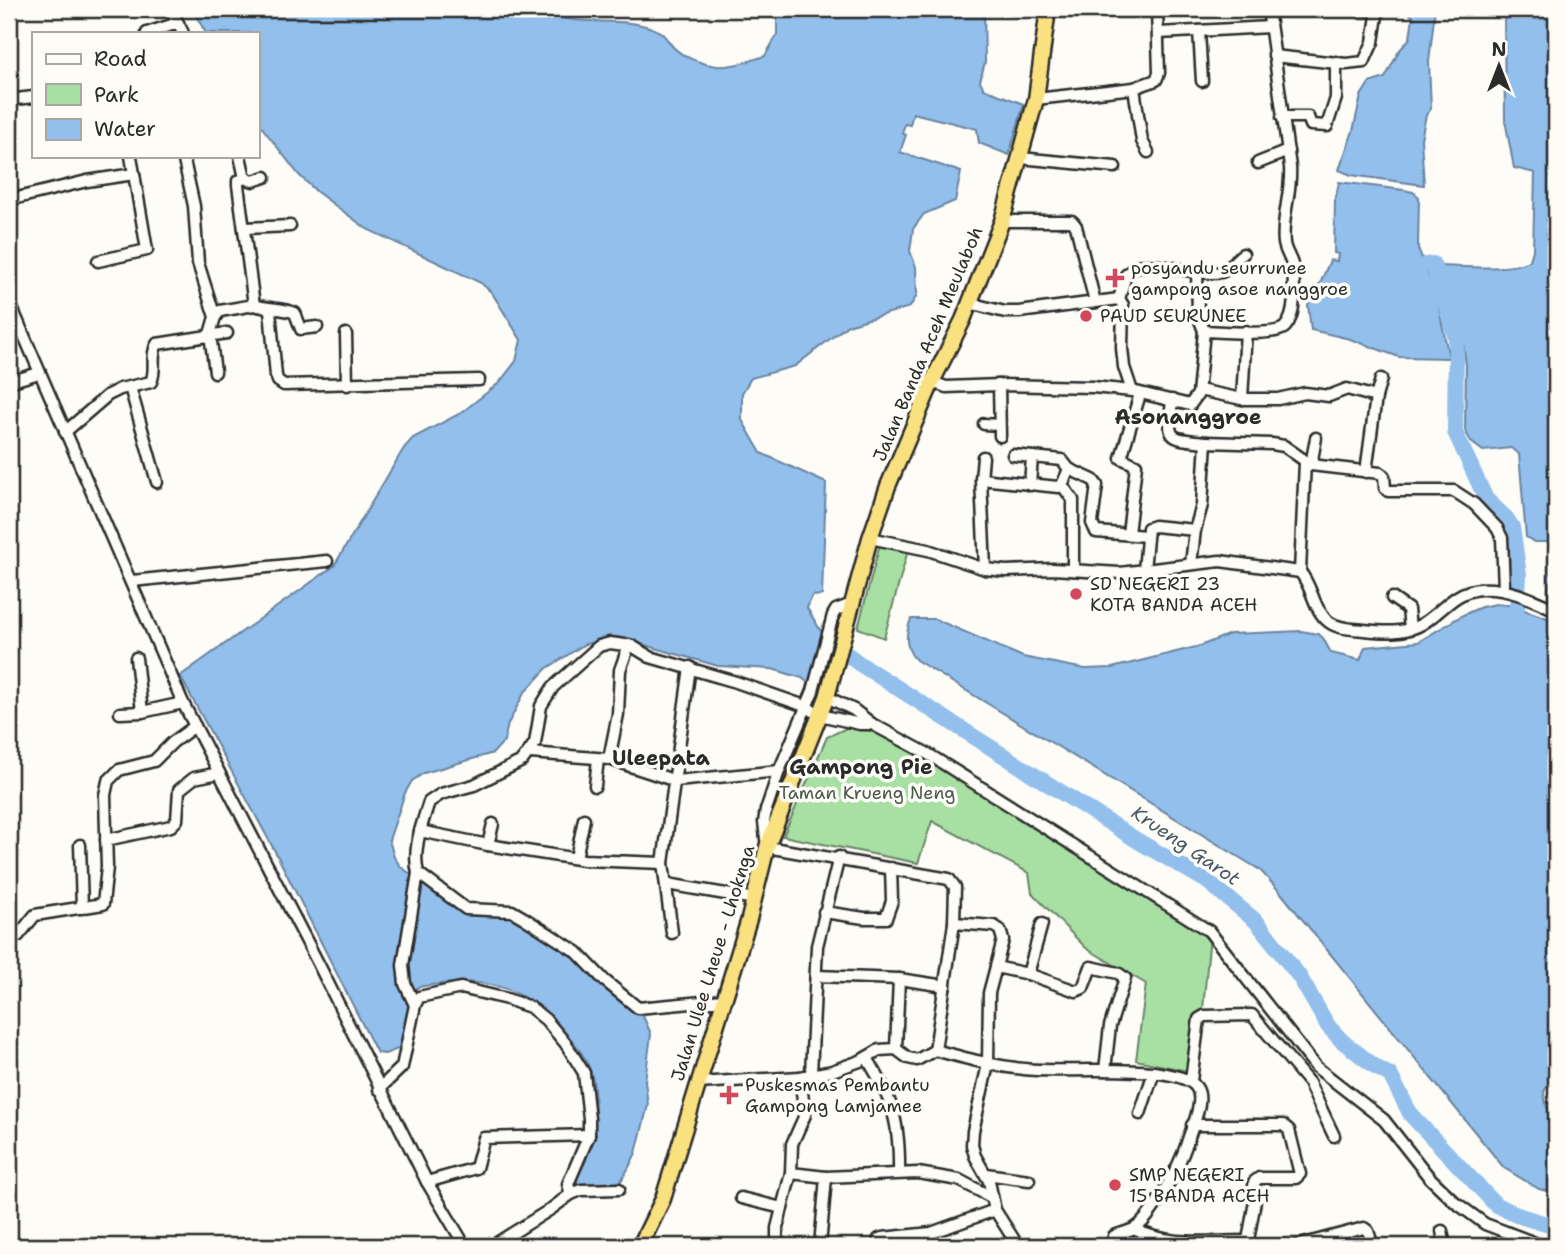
<svg xmlns="http://www.w3.org/2000/svg" width="1565" height="1255" viewBox="0 0 1565 1255" font-family="'Shantell Sans',sans-serif">
  <style>
    .green { fill: #a8e0a4; stroke: #6a8668; stroke-width: 2 }
    .water { fill: #92bfec; stroke: #69849f; stroke-width: 2 }
    .lines { fill: none; stroke-linecap: round; stroke-linejoin: round }
    .river { stroke: #92bfec; stroke-width: 16 }
    .minor-casing { stroke: #2b2b2b; stroke-width: 15 }
    .highway-casing { stroke: #2b2b2b; stroke-width: 19 }
    .minor { stroke: #fdfcf7; stroke-width: 10 }
    .highway { stroke: #fae180; stroke-width: 14 }
    .poi-dot { fill: #d1495b; stroke: #fdfcf7; stroke-width: 2.5 }
    .labels { text-anchor: middle; stroke-width: 7; stroke-linejoin: round; paint-order: stroke }
    .poi-label { font-size: 18px; fill: #2b2b2b; stroke: #fdfcf7; text-anchor: start }
    .street-label { font-size: 18px; fill: #2b2b2b; stroke: #fdfcf7 }
    .park-label { font-size: 18px; fill: #4a5849; stroke: #fdfcf7 }
    .water-label { font-size: 19px; font-style: italic; fill: #4a5765; stroke: #fdfcf7 }
    .quarter-label { font-size: 21px; font-weight: bold; fill: #2b2b2b; stroke: #fdfcf7 }
  </style>
  <rect width="100%" height="100%" fill="#fdfcf7"/>
  <filter id="ink" filterUnits="userSpaceOnUse"><feTurbulence type="fractalNoise" baseFrequency=".0143" numOctaves="2"/><feDisplacementMap in="SourceGraphic" scale="14" xChannelSelector="R" yChannelSelector="G"/><feConvolveMatrix kernelMatrix="1 2 1 2 8 2 1 2 1" color-interpolation-filters="sRGB"/></filter>
  <g filter="url(#ink)">
    <!-- green -->
    <g class="green">
      <path d="M880,544L908,550L884,638L858,628Z"/>
      <path d="M853,725L885,735L1210,935L1197,1073L1136,1060L1146,984L1086,948L1032,893L1029,873L932,821L918,863L783,836L827,737Z"/>
    </g>
    <!-- water -->
    <g class="water">
      <path d="M192,9H543C570,29 618,16 649,27C664,32 664,36 673,47C684,58 702,64 717,66C731,68 751,60 765,56L777,35V16L794,9H984L985,62L980,81L984,89L1024,104L1009,155L979,143L977,129L913,113L910,125L905,124L902,133L906,135L900,152L961,172L955,201L924,214L913,229L910,251L916,267L917,295L910,307L848,325L795,366L751,378L742,393V420L761,453L826,483L822,595L812,596L807,608L825,638L812,686L802,678L772,669L718,666L617,637L585,644L546,669L524,693L508,724L504,741L493,753L424,773L412,781L405,793L389,840L394,857L401,867L455,905L506,914L519,919L581,958L622,1001L643,1016L651,1034L645,1081L648,1105L636,1153L628,1169L621,1181L613,1185L582,1188L577,1184C576,1176 583,1168 586,1160C590,1149 594,1135 594,1123C597,1079 593,1063 563,1030C521,982 480,976 418,987L413,993L406,1034L398,1049L385,1054L377,1053L277,855L180,676L334,566L404,448L413,438L461,413L499,383L516,361L521,340L492,293L481,283L367,229L317,192L299,175L257,121V33H206Z"/>
      <path d="M1404,9H1435L1429,62L1431,109L1426,115L1421,139L1424,185L1351,175L1339,170L1353,131L1361,96L1369,83L1385,78L1399,51L1410,38L1413,17Z"/>
      <path d="M1504,9H1556V599L1548,597L1551,542H1534L1526,537L1519,454L1511,448L1483,451L1471,442L1465,430L1466,364L1462,337L1438,266C1462,266 1512,272 1530,260L1533,250L1535,173L1514,168L1505,120Z"/>
      <path d="M1339,182L1404,190L1413,192L1419,197L1418,248L1436,293L1449,358L1399,357L1350,339L1311,330L1308,305L1312,293L1320,284L1330,260L1337,261L1338,254L1334,253L1335,200Z"/>
      <path d="M1496,604L1510,605L1556,621V1068L1544,1092L1546,1105L1556,1125V1194L1539,1189L1504,1168L1281,893L1260,870L916,660C904,648 905,634 911,619H935L1023,657L1085,669L1112,668L1200,646L1230,634L1301,631L1318,634L1323,638L1331,653L1360,660L1365,647L1418,642L1463,615L1481,607Z"/>
    </g>
    <g class="lines">
      <!-- river -->
      <g class="river">
        <path d="M1426,265L1433,264L1456,339L1455,432L1486,499L1506,518L1512,527L1519,575L1517,608"/>
        <path d="M825,638L860,664L957,726L1138,841L1207,881L1257,922L1299,976L1328,1026L1342,1041L1377,1068L1390,1075L1411,1115L1496,1205L1523,1217L1556,1227"/>
      </g>
      <!-- minor casing -->
      <g class="minor-casing">
        <g id="minor">
          <path d="M171,9L183,33"/>
          <path d="M1311,10L1356,9L1378,11"/>
          <path d="M1199,31L1202,81"/>
          <path d="M147,33L178,23"/>
          <path d="M1159,33L1270,27"/>
          <path d="M1274,56L1346,64L1364,62L1373,42L1378,9"/>
          <path d="M1134,88L1142,141L1148,152"/>
          <path d="M1036,99L1134,88L1156,80L1159,73L1157,9"/>
          <path d="M9,100L33,97"/>
          <path d="M1282,117H1308L1311,125L1327,126L1336,98V62"/>
          <path d="M131,156L134,174"/>
          <path d="M183,156L194,206L198,263L215,317L210,334L215,372"/>
          <path d="M1020,158L1115,167"/>
          <path d="M1258,163L1288,151"/>
          <path d="M245,178L253,181L265,177"/>
          <path d="M9,200L87,181L134,174L147,250L98,261"/>
          <path d="M1002,221H1072L1076,226L1095,302"/>
          <path d="M244,228L290,226"/>
          <path d="M1197,270L1198,315L1204,331"/>
          <path d="M1119,299L1126,275L1136,266C1162,262 1203,277 1221,272C1232,269 1234,259 1243,254"/>
          <path d="M9,301L183,703L319,965L427,1182L465,1246"/>
          <path d="M969,303L1005,312H1019L1119,299L1123,305L1122,348L1124,367L1132,391"/>
          <path d="M254,305C267,309 284,308 295,313L301,329L317,327"/>
          <path d="M270,310L276,376L278,381L284,385L479,380"/>
          <path d="M215,317L220,311L254,305L238,185V181L245,178L240,156"/>
          <path d="M1246,331L1242,399H1278L1305,393L1329,396L1347,389L1376,397L1381,379"/>
          <path d="M346,334L347,385"/>
          <path d="M9,382L39,373"/>
          <path d="M932,382L946,387L999,385L1093,387L1132,391L1190,405L1198,394L1204,331C1220,331 1275,337 1285,327C1297,314 1294,285 1293,269C1292,259 1285,252 1284,243C1281,218 1292,193 1290,167L1268,9"/>
          <path d="M999,385L1000,436"/>
          <path d="M130,387L157,482"/>
          <path d="M1199,390L1242,399"/>
          <path d="M1172,400C1168,440 1166,438 1206,442"/>
          <path d="M984,424L999,425"/>
          <path d="M65,432L108,395L120,389L151,382C157,370 150,355 157,344L227,333"/>
          <path d="M1013,455L1062,460L1069,469L1093,480L1097,485L1092,523L1096,532L1146,536"/>
          <path d="M983,457L981,479L985,569"/>
          <path d="M1311,465L1316,438"/>
          <path d="M1366,472L1376,397"/>
          <path d="M981,479L1058,487L1062,485L1069,469"/>
          <path d="M1030,485L1032,457"/>
          <path d="M1062,485L1073,500V570"/>
          <path d="M1128,534L1136,465L1121,458L1140,394"/>
          <path d="M870,538L928,550L985,569L1006,571L1052,569L1120,573L1220,561L1300,572C1313,587 1313,610 1329,622C1338,629 1353,629 1364,630C1383,632 1405,634 1422,624C1442,612 1454,591 1480,589C1507,587 1532,599 1556,610"/>
          <path d="M1191,564L1195,530L1202,505L1206,442L1272,444L1284,446L1311,465L1380,473L1384,476L1385,488L1388,491H1454L1474,504L1497,528L1502,538L1504,589"/>
          <path d="M1144,570L1148,528L1154,526L1195,530"/>
          <path d="M1300,572L1305,462"/>
          <path d="M132,581L327,561"/>
          <path d="M1392,598L1408,609L1410,629"/>
          <path d="M852,604L836,610L833,615L813,691L779,771L766,810L764,822L767,847L949,879L955,887L954,923L935,1050"/>
          <path d="M136,658L142,712"/>
          <path d="M827,697L854,710L872,724L928,754L1209,931L1316,1067L1384,1120L1429,1177L1455,1202L1485,1224L1543,1246"/>
          <path d="M120,713L142,712L183,703"/>
          <path d="M530,753L609,759L676,781L779,771"/>
          <path d="M609,759L618,714L620,670L629,645"/>
          <path d="M595,786L598,759"/>
          <path d="M420,831L488,845L584,860L663,863"/>
          <path d="M106,840L171,826L177,820L179,790L194,778L219,773"/>
          <path d="M80,845L82,908"/>
          <path d="M488,845L493,824"/>
          <path d="M576,858L584,819"/>
          <path d="M667,884L755,899"/>
          <path d="M824,912L864,918H886L892,901L891,868"/>
          <path d="M954,923L994,926L1000,930L1003,940L989,993L988,1064L973,1131L972,1145L975,1156L989,1181L995,1210L1018,1246"/>
          <path d="M672,933L663,863L690,667"/>
          <path d="M9,938L18,936L35,915L103,904L107,867L105,795L108,781L119,770L154,761L173,742L195,726"/>
          <path d="M996,967L1028,974L1076,991L1083,988L1091,967L1118,973L1125,978L1110,1026L1105,1070"/>
          <path d="M1028,974L1042,924"/>
          <path d="M816,976L899,979"/>
          <path d="M723,1000L638,1008L604,980L577,952L524,918L512,911L466,909L418,873C412,850 422,824 429,802L441,794L474,785L522,761L535,743L541,706L553,687L599,646L610,643L632,646L650,657L736,682L805,706L820,715L860,724H872"/>
          <path d="M415,1005L405,984L403,965L418,873"/>
          <path d="M896,1049L899,979L945,986"/>
          <path d="M867,1058C893,1100 900,1123 899,1173"/>
          <path d="M811,1074L817,946L839,857"/>
          <path d="M800,1077L805,1115L792,1144L791,1173L826,1177L918,1173L959,1180L991,1197"/>
          <path d="M1191,1081L1199,1019L1204,1016L1252,1015L1309,1083L1334,1136"/>
          <path d="M697,1083L800,1077L832,1071L860,1061L879,1050L896,1049L908,1058L917,1060L935,1050C964,1058 993,1066 1024,1069C1057,1074 1178,1061 1196,1087C1206,1100 1191,1129 1187,1143C1180,1164 1153,1218 1134,1229C1128,1232 1121,1233 1114,1236L1112,1246"/>
          <path d="M379,1089L402,1067L415,1005L419,997L461,988L507,999L530,1007L546,1020L566,1044L584,1073L589,1119V1135L568,1184L571,1194L581,1190L619,1189"/>
          <path d="M1140,1114L1154,1072"/>
          <path d="M1192,1125H1283L1289,1130L1300,1174L1296,1178H1259L1254,1182L1255,1201L1247,1246"/>
          <path d="M986,1174L1029,1180"/>
          <path d="M427,1182L476,1168L484,1138L589,1135"/>
          <path d="M741,1198L782,1208"/>
          <path d="M1134,1229C1168,1247 1209,1241 1247,1241"/>
          <path d="M1442,1231L1445,1246"/>
          <path d="M492,1246L551,1209L571,1194"/>
          <path d="M777,1246V1228L791,1173"/>
          <path d="M820,1246L826,1177"/>
          <path d="M878,1246L879,1239L882,1238L931,1233L995,1210"/>
          <path d="M1296,1246L1364,1228L1368,1231L1373,1246"/>
        </g>
      </g>
      <!-- highway casing -->
      <g class="highway-casing">
        <path id="highway" d="M640,1246L663,1199L749,919L767,847L827,697L870,538L888,486L932,382L963,320L1002,221L1036,99L1048,9"/>
      </g>
      <!-- minor -->
      <use href="#minor" class="minor"/>
      <!-- highway -->
      <use href="#highway" class="highway"/>
    </g>
  </g>
  <!-- markers -->
  <g class="poi-dot">
    <path d="M1111.5 267.5h7v7h7v7h-7v7h-7v-7h-7v-7h7z"/>
    <circle cx="1086" cy="316" r="7"/>
    <circle cx="1076" cy="594" r="7"/>
    <path d="M725.5 1084.5h7v7h7v7h-7v7h-7v-7h-7v-7h7z"/>
    <circle cx="1115" cy="1185" r="7"/>
  </g>
  <g class="labels">
    <!-- poi labels -->
    <g class="poi-label">
      <text x="1131" y="274">posyandu seurrunee<tspan x="1131" dy="21">gampong asoe nanggroe</tspan></text>
      <text x="1100" y="322">PAUD SEURUNEE</text>
      <text x="1090" y="590">SD NEGERI 23<tspan x="1090" dy="21">KOTA BANDA ACEH</tspan></text>
      <text x="745" y="1091">Puskesmas Pembantu<tspan x="745" dy="21">Gampong Lamjamee</tspan></text>
      <text x="1129" y="1181">SMP NEGERI<tspan x="1129" dy="21">15 BANDA ACEH</tspan></text>
    </g>
    <!-- street labels -->
    <g class="street-label">
      <text transform="translate(928 344) rotate(-67)" y="6">Jalan Banda Aceh Meulaboh</text>
      <text transform="translate(713 963) rotate(-73)" y="6">Jalan Ulee Lheue - Lhoknga</text>
    </g>
    <!-- park labels -->
    <g class="park-label">
      <text x="867" y="799">Taman Krueng Neng</text>
    </g>
    <!-- water labels -->
    <g class="water-label">
      <text transform="translate(1186 845) rotate(34)" y="7">Krueng Garot</text>
    </g>
    <!-- quarter labels -->
    <g class="quarter-label">
      <text x="1188" y="424">Asonanggroe</text>
      <text x="661" y="765">Uleepata</text>
      <text x="861" y="774">Gampong Pie</text>
    </g>
  </g>
  <!-- margin -->
  <rect width="1565" height="1255" fill="none" stroke="#fdfcf7" stroke-width="35"/>
  <rect x="18" y="18" width="1530" height="1220" fill="none" stroke="#2b2b2b" stroke-width="2.5" filter="url(#ink)"/>
  <!-- legend -->
  <rect x="32" y="32" width="228" height="126" fill="#fdfcf7" stroke="#a9a8a5" stroke-width="2"/>
  <rect x="46" y="54" width="35" height="10" fill="#fdfcf7" stroke="#a9a8a5" stroke-width="2"/>
  <text x="94" y="66" font-size="21" fill="#2b2b2b">Road</text>
  <rect x="46" y="84" width="35" height="21" fill="#a8e0a4" stroke="#a9a8a5" stroke-width="2"/>
  <text x="94" y="102" font-size="21" fill="#2b2b2b">Park</text>
  <rect x="46" y="119" width="35" height="21" fill="#92bfec" stroke="#a9a8a5" stroke-width="2"/>
  <text x="94" y="136" font-size="21" fill="#2b2b2b">Water</text>
  <!-- north arrow -->
  <g transform="translate(1499 66)" stroke="#fdfcf7" stroke-width="5" paint-order="stroke">
  <path d="M0-5L12 26L0 18L-12 26Z" fill="#2b2b2b"/>
  <text y="-10" font-size="19" font-weight="bold" text-anchor="middle" fill="#2b2b2b">N</text>
  </g>
</svg>
